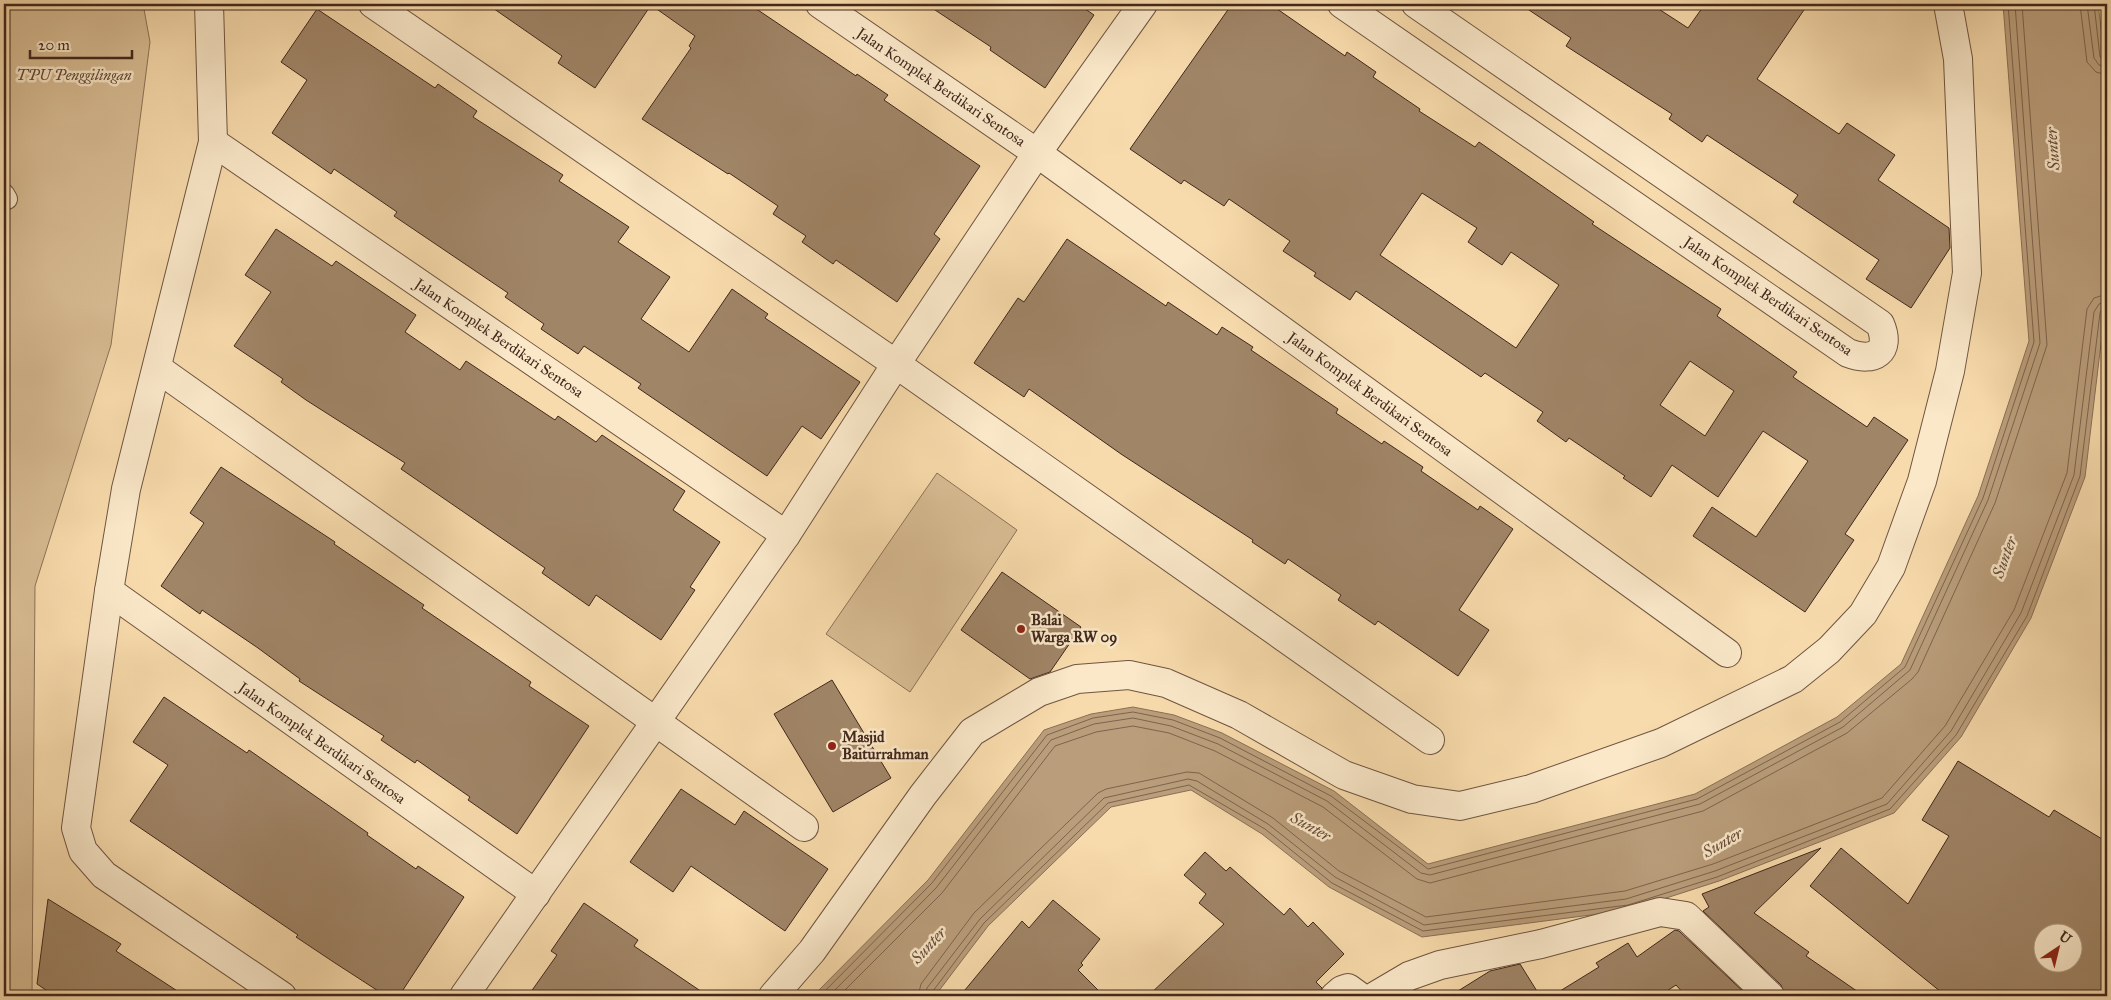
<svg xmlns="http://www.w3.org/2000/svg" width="2111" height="1000" viewBox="0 0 2111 1000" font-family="'IM FELL Great Primer',serif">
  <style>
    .green { fill: #d9bd94; stroke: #8d7258 }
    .water { fill: #ba9e7b; stroke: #8a6f55 }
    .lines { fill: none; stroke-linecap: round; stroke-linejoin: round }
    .shore { stroke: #7e634c; stroke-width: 1 }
    .building { fill: #a08567; stroke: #41281d; fill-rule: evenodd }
    .lane-casing { stroke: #6f5541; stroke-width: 22 }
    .street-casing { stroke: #6f5541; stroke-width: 30 }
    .lane { stroke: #fae8c9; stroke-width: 20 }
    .street { stroke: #fae8c9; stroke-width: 28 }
    .poi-dot { fill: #8f2418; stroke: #fae8c9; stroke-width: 2 }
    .labels { text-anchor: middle; stroke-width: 5; stroke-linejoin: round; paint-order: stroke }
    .park-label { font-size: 15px; font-style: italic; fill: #5f4635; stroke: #fae8c9 }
    .street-label { font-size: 15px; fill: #41281d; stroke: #fae8c9 }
    .poi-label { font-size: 15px; font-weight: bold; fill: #41281d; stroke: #fae8c9; text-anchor: start }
    .water-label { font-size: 16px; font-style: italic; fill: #654b39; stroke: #fae8c9 }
  </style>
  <rect width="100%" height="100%" fill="#f8dbac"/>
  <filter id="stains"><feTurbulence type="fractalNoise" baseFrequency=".004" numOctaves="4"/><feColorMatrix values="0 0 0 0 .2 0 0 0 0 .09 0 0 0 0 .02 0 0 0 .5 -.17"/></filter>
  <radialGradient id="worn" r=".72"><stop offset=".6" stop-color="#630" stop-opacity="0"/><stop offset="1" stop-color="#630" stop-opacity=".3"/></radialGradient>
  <!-- green -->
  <g class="green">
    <path d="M4,4H143L150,42L111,345L35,586L32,996H4Z"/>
    <path d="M937,473L1017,530L910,692L826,634Z"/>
  </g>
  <!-- water -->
  <path class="water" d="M2003,4H2098L2107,75V293L2085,477L2031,618L1961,737L1894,813L1719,881L1629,910L1422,937L1329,887L1262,834L1191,790L1111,807L988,926L935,996H813L928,880L1044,730L1091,714L1133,707L1174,715L1222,733L1334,791L1428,864L1695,794L1837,717L1901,664L1978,496L2029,341Z"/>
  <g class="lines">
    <!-- shore -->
    <g class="shore">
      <path d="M2080,4L2087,62L2096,72L2107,75"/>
      <path d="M2087,4L2094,58L2099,65L2107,67"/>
      <path d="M2094,4L2100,57L2107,61"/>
      <path d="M820,996L932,883L1047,735L1093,718L1133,712L1173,720L1220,738L1331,796L1428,869L1697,799L1840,722L1905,667L1983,498L2034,342L2008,4"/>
      <path d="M829,996L936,888L1051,740L1094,724L1133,718L1171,726L1218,744L1327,801L1421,873L1430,875L1700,804L1843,727L1910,670L1988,500L2040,343L2015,4"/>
      <path d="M839,996L942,893L1055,746L1096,732L1133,726L1169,733L1215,751L1323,807L1417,879L1430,883L1703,811L1847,733L1912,679L1918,672L1995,503L2047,345L2022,4"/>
      <path d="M918,996L921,984L974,913L1098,793L1106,789L1187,772L1199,773L1273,818L1339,871L1426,917L1625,891L1713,864L1882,798L1945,726L2014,610L2067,473L2087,309L2094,298L2107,294"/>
      <path d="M925,996L927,988L980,919L1104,798L1188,779L1197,781L1268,824L1335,877L1424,925L1626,899L1715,871L1887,804L1951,731L2021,613L2074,475L2094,312L2099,304L2107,301"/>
      <path d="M932,996L933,991L984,923L1108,803L1189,785L1265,829L1332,883L1423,931L1628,905L1717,877L1890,809L1956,735L2027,616L2080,476L2100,313L2102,309L2107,308"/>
    </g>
  </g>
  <!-- building -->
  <g class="building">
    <path d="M487,4H749L856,76L857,74L888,95L884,100L980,166L934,234L940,239L897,302L836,260L833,264L802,242L806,236L773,214L778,206L729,173L728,174L642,119L691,48L689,46L695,36L651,5L595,88L558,63L562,56Z"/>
    <path d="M926,4H1078L1094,15L1045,88L990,50L991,47Z"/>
    <path d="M1232,4H1270L1345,56L1347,52L1376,72L1373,77L1420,109L1419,111L1475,147L1479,142L1594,222L1592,224L1721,309L1717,316L1797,372L1793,377L1867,427L1874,417L1908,440L1845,534L1854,540L1805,612L1693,536L1712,507L1756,537L1808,461L1763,431L1718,497L1672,465L1651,497L1623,478L1625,476L1569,438L1566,442L1537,421L1543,412L1485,373L1481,377L1356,291L1350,300L1314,276L1316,273L1283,251L1290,241L1229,199L1224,206L1184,180L1181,184L1130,149ZM1422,193L1477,228L1468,242L1502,265L1511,252L1559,285L1516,348L1380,255ZM1690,361L1734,391L1705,436L1660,405Z"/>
    <path d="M1520,4H1651L1688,28L1705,4H1808L1757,79L1839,134L1847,123L1895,155L1878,180L1949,228L1950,248L1911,308L1866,279L1879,260L1793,202L1798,195L1707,135L1702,142L1669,119L1672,114L1566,46L1571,38Z"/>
    <path d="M317,9L435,88L438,84L477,111L473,117L563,175L559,181L629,227L618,242L670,277L641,319L689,352L732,289L768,314L765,318L860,382L821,439L802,426L767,476L638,388L641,384L584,346L578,354L541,329L544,324L505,297L508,293L394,216L397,212L334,169L331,174L272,133L307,80L281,62Z"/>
    <path d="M276,229L332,266L336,261L416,315L405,332L460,370L466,361L555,420L558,416L596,442L602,435L685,491L673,510L720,542L690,587L695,590L661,640L596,595L589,606L542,573L545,568L401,469L405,463L306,400L281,382L283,379L234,346L271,292L245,275Z"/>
    <path d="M1067,239L1166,306L1168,302L1217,335L1222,327L1253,347L1251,350L1338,409L1336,413L1382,444L1384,441L1423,467L1421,471L1478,510L1480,506L1513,529L1459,610L1489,630L1458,676L1378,621L1375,625L1338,600L1341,595L1288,559L1285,564L1252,542L1253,540L1121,454L1029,389L1024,397L974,363L1018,298L1024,302Z"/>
    <path d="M221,467L335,542L334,544L424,605L422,608L531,682L529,686L589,726L517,834L468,800L470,797L417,760L415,763L381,740L384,736L299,681L300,679L258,648L202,610L200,614L161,586L204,523L190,513Z"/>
    <path d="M1002,572L1081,627L1050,672L1030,679L961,630Z"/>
    <path d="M832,680L891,778L833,812L774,714Z"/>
    <path d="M164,697L247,753L249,750L368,833L367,835L416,869L418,866L464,897L399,996H386L335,963L296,937L298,935L130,821L168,765L133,742Z"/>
    <path d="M1958,761L2049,817L2054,810L2107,842V996H1946L1810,886L1841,848L1908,904L1949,836L1922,820ZM2044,932H2074V962H2044Z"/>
    <path d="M681,789L735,825L744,811L828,869L785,931L691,866L673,892L630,862Z"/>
    <path d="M1821,848L1754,913L1809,952L1806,956L1864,996H1785L1781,985L1703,911L1709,907L1702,894Z"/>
    <path d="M1205,852L1226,871L1230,867L1284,915L1290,908L1308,927L1313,922L1344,954L1316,982L1322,988L1320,996H1148L1224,924L1199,903L1206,894L1184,875Z"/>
    <path d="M48,899L121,944L116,951L185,996H55L37,984Z"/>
    <path d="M1053,900L1100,939L1081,963L1083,965L1078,970L1104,996H960L1022,921L1029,928Z"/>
    <path d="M584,903L638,940L634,946L708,996H528L557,955L551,951Z"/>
    <path d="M1675,930L1679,931L1748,996H1686L1676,985L1659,996H1552L1599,967L1596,963L1628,943L1637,957Z"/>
    <path d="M1520,964L1540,996H1450L1490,971Z"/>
  </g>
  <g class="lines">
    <!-- lane casing -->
    <g class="lane-casing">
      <path id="lane" d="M4,194L7,199"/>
    </g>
    <!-- street casing -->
    <g class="street-casing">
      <g id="street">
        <path d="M209,4L213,142L126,489L109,591L76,828L83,851L104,875L282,996"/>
        <path d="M373,4L896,364L1430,740"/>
        <path d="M820,4L1037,153L1727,653"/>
        <path d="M1342,4L1848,353C1874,363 1892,352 1880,324L1416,4"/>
        <path d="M213,142L786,535"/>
        <path d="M157,368L804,827"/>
        <path d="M109,591L536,894"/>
        <path d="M464,996L786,535L896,364L1037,153L1143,4"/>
        <path d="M773,996L812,951L923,795L972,732L1039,692L1077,679L1129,675L1166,683L1239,715L1344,775L1412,799L1460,806L1531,789L1661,743L1793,679L1829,650L1863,614L1891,567L1922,481L1950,371L1967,273L1958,59L1948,4"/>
        <path d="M1335,996L1342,990L1348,988L1359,996"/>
        <path d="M1375,996L1409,976L1440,965L1541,944L1660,912L1686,916L1770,996"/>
      </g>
    </g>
    <!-- lane -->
    <use href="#lane" class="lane"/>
    <!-- street -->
    <use href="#street" class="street"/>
  </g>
  <!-- markers -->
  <g class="poi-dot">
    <circle cx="1021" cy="629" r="5"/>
    <circle cx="832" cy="746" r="5"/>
  </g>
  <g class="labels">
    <!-- park labels -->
    <g class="park-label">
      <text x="74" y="80">TPU Penggilingan</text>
    </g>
    <!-- street labels -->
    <g class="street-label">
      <text transform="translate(941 87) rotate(34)" y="5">Jalan Komplek Berdikari Sentosa</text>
      <text transform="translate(1768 296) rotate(34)" y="5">Jalan Komplek Berdikari Sentosa</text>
      <text transform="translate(499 338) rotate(34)" y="5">Jalan Komplek Berdikari Sentosa</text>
      <text transform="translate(1370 394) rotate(36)" y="5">Jalan Komplek Berdikari Sentosa</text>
      <text transform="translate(322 743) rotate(35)" y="5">Jalan Komplek Berdikari Sentosa</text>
    </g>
    <!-- poi labels -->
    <g class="poi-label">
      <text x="1031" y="625">Balai<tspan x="1031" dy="17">Warga RW 09</tspan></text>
      <text x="842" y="742">Masjid<tspan x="842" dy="17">Baiturrahman</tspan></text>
    </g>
    <!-- water labels -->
    <g class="water-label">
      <text transform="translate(2052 149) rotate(-94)" y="6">Sunter</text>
      <text transform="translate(2004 557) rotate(-70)" y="6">Sunter</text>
      <text transform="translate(1311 826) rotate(29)" y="6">Sunter</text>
      <text transform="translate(1722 842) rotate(-30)" y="6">Sunter</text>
      <text transform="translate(928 945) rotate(-47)" y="6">Sunter</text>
    </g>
  </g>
  <!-- margin -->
  <rect width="2111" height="1000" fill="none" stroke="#f8dbac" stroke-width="20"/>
  <rect x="5" y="5" width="2101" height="990" fill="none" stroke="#41281d" stroke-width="2.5"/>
  <rect x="10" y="10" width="2091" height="980" fill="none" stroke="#41281d"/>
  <!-- north arrow -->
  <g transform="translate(2058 948) rotate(35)"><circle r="24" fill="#fae8c9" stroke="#b09b84"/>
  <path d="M0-4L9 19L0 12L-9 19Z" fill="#8f2418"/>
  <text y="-8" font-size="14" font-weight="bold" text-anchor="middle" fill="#41281d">U</text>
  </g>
  <!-- scale -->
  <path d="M30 50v8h102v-8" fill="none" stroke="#41281d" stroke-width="2.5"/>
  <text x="38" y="50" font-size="15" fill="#41281d" stroke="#fae8c9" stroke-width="4" paint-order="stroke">20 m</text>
  <rect width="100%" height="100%" filter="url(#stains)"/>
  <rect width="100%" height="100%" fill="url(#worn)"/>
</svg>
